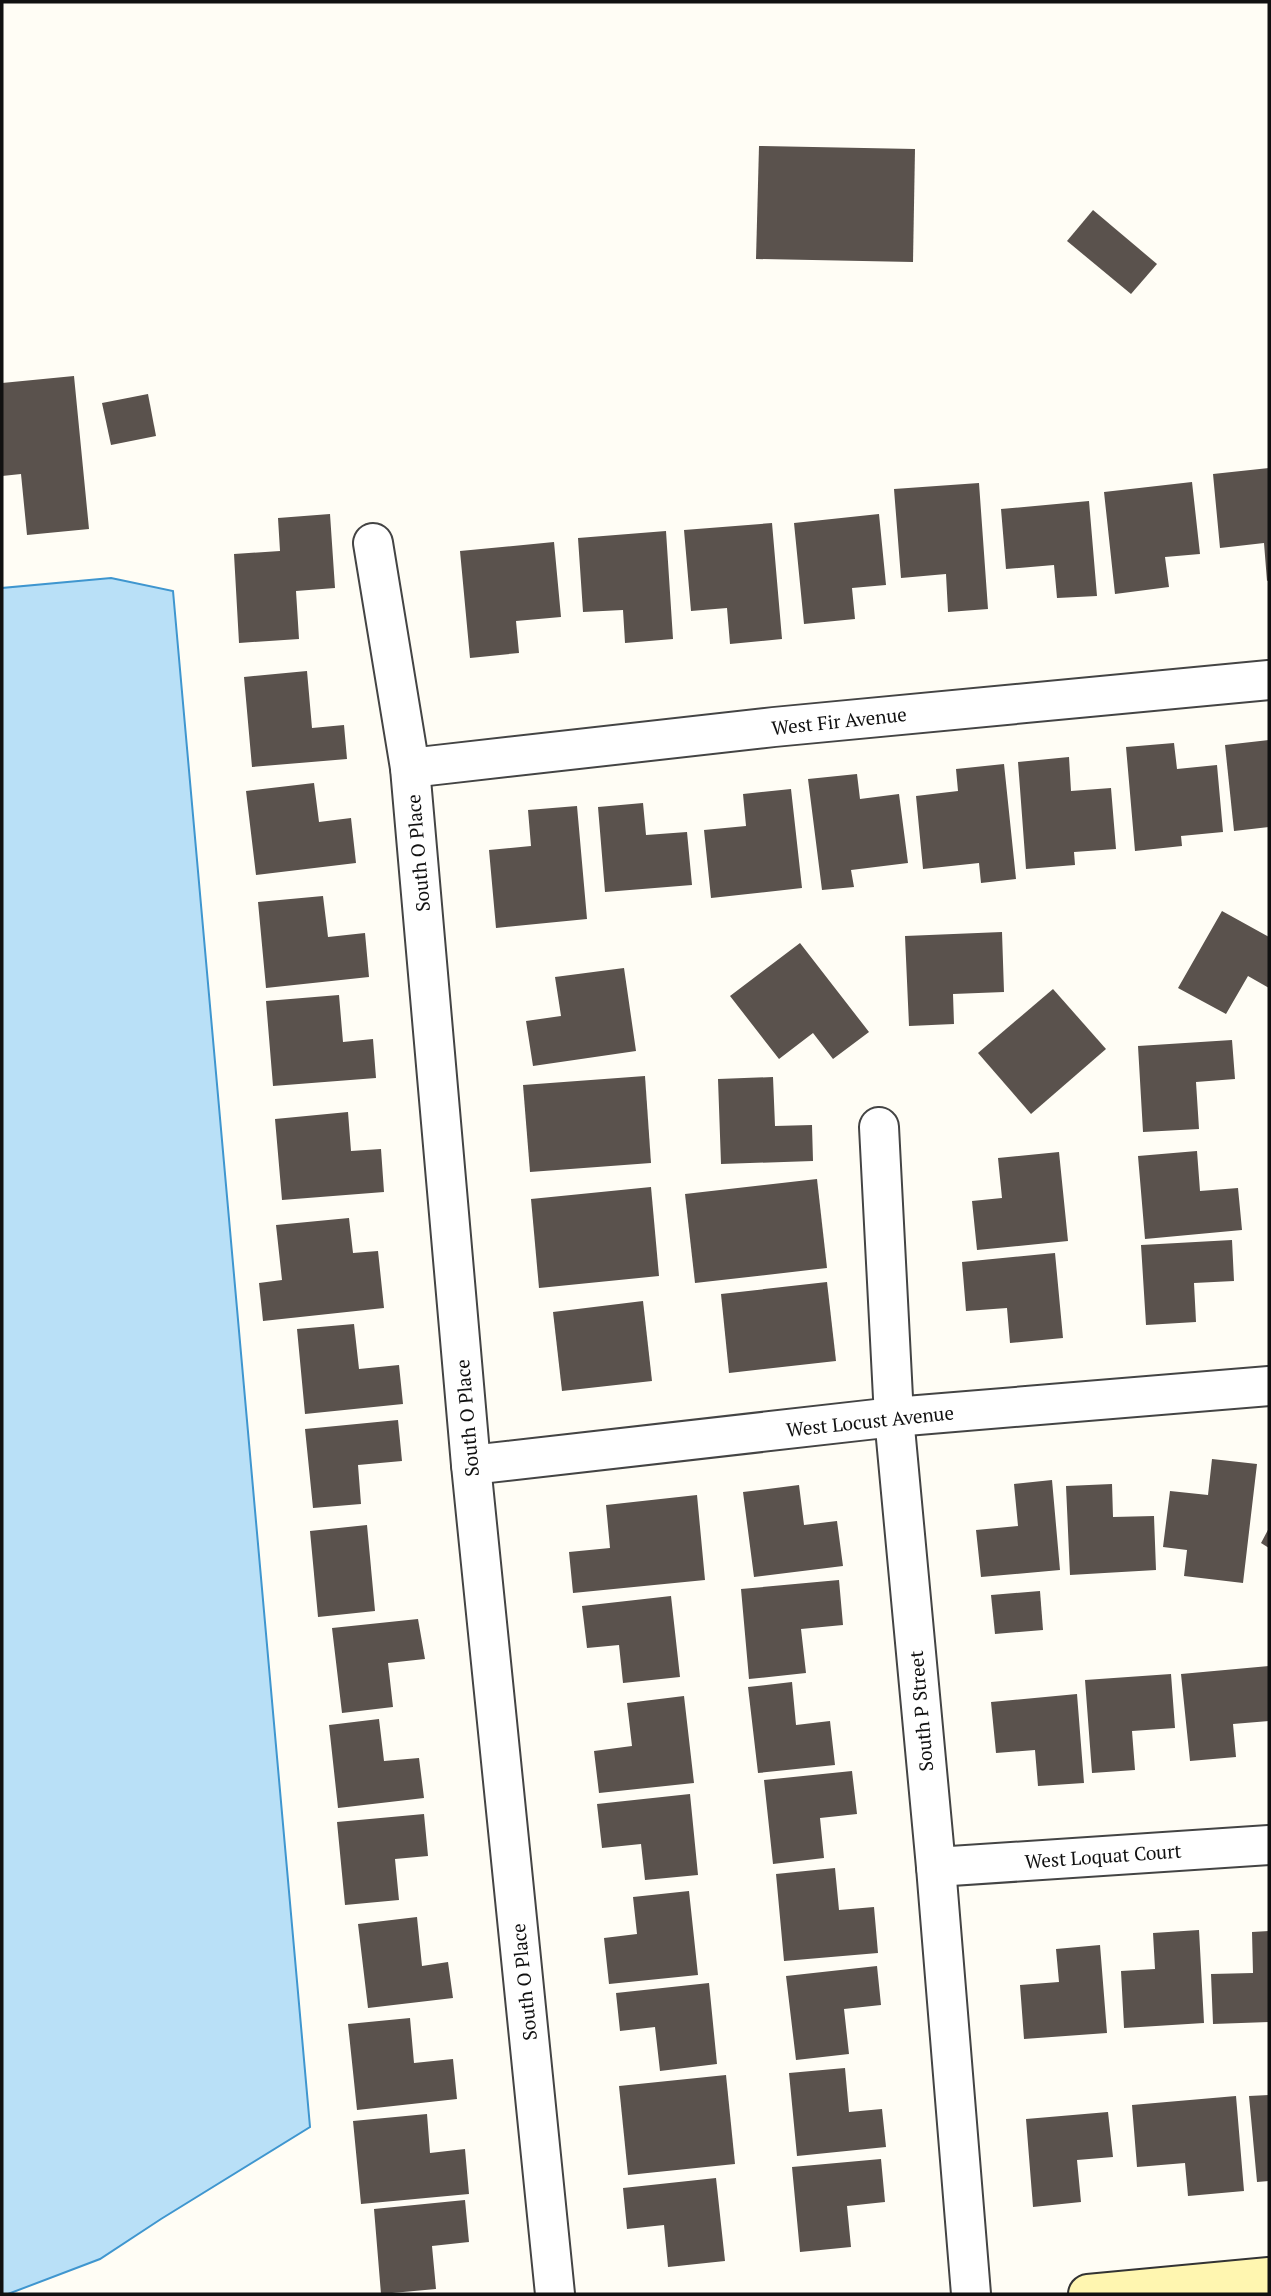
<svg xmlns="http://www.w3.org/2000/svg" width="1271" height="2296" viewBox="0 0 1271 2296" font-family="'PT Serif',serif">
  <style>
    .water { fill: #b9e0f7; stroke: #3f96cf; stroke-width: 2 }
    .building { fill: #5a524d }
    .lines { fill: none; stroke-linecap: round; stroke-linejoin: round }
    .street-casing { stroke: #444; stroke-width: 42 }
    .secondary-casing { stroke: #333; stroke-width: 42 }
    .street { stroke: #fff; stroke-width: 38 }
    .secondary { stroke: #fff6b0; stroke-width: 38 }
    .labels { text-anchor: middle; stroke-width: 7; stroke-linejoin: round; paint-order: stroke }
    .street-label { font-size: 19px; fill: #111; stroke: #fff }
  </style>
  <rect width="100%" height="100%" fill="#fffdf5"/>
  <!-- water -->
  <path class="water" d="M111,578L173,591L310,2127L161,2219L100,2259L8,2294H2V588Z"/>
  <!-- building -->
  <g class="building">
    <path d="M759,146L915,149L913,262L756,259Z"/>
    <path d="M1093,210L1157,264L1131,294L1067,241Z"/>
    <path d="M74,376L89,529L27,535L21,474L2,476V383Z"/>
    <path d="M148,394L156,436L111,445L102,403Z"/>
    <path d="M1269,468V580L1267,581L1264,543L1220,548L1213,474Z"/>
    <path d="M1192,482L1200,554L1165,557L1169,587L1115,594L1104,492Z"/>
    <path d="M979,483L988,609L948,612L946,574L901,578L894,489Z"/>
    <path d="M1089,501L1097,596L1057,598L1054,565L1006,569L1001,509Z"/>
    <path d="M330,514L335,588L296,591L299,639L239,643L234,554L280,551L278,518Z"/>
    <path d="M879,514L886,585L852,588L855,619L804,624L794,523Z"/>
    <path d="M772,523L782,639L730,644L727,608L691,611L684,530Z"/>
    <path d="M666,531L673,639L625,643L623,610L583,612L578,538Z"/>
    <path d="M554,542L561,617L516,621L519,653L470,658L460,551Z"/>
    <path d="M307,671L312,728L344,725L347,759L252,767L244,677Z"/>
    <path d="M1269,740V827L1234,831L1225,745Z"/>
    <path d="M1174,743L1177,769L1217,765L1223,832L1181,836L1182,846L1135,851L1126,747Z"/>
    <path d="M1069,757L1071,791L1111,788L1116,849L1074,852L1075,865L1026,869L1018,762Z"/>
    <path d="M1004,764L1016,879L981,883L979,863L923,869L916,796L958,791L956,769Z"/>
    <path d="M857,774L860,799L899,794L908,863L851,870L854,887L822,890L808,779Z"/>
    <path d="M314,783L319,822L351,818L356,863L256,875L246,791Z"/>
    <path d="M791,789L802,888L711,898L704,830L746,826L743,794Z"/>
    <path d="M643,803L646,835L687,832L692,885L605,892L598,807Z"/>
    <path d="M577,806L587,919L496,928L489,850L531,846L528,810Z"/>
    <path d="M323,896L328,937L365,933L369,977L266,988L258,902Z"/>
    <path d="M1222,911L1269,937V988L1248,976L1226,1014L1178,988Z"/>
    <path d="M1002,932L1004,992L953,994L954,1024L909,1026L905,936Z"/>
    <path d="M800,943L869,1032L833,1059L813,1033L779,1059L730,996Z"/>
    <path d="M624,968L636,1051L533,1066L526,1021L561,1016L555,977Z"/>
    <path d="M1053,989L1106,1049L1031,1114L978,1053Z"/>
    <path d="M339,995L343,1042L373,1039L376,1078L273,1086L266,1001Z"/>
    <path d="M1232,1040L1235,1079L1196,1082L1199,1129L1143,1132L1138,1046Z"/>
    <path d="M645,1076L651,1163L530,1172L523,1085Z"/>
    <path d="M773,1077L775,1126L812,1125L813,1161L721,1164L718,1079Z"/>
    <path d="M348,1112L351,1151L381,1149L384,1192L282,1200L275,1119Z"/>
    <path d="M1197,1151L1200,1191L1238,1188L1242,1230L1145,1239L1138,1156Z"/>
    <path d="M1059,1152L1068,1241L977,1250L972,1201L1002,1198L998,1158Z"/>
    <path d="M817,1179L827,1268L695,1283L685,1194Z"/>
    <path d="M651,1187L659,1276L539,1288L531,1199Z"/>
    <path d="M349,1218L353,1253L378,1251L384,1308L263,1321L259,1283L282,1280L276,1225Z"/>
    <path d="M1232,1240L1234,1281L1194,1283L1196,1322L1146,1325L1141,1245Z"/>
    <path d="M1055,1253L1063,1338L1010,1343L1007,1308L966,1311L962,1262Z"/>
    <path d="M827,1282L836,1361L729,1373L721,1294Z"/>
    <path d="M643,1301L652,1381L562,1391L553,1312Z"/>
    <path d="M354,1324L359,1369L399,1365L403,1404L305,1414L297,1329Z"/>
    <path d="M398,1420L402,1461L358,1465L361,1504L313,1508L305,1429Z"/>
    <path d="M1212,1459L1257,1464L1243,1583L1184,1576L1187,1550L1163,1547L1170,1491L1208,1495Z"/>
    <path d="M1052,1480L1060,1570L981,1577L976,1530L1018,1526L1014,1484Z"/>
    <path d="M1112,1484L1113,1517L1154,1516L1156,1570L1070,1575L1066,1486Z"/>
    <path d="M799,1485L804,1525L837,1521L843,1566L754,1577L743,1492Z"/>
    <path d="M697,1495L705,1580L573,1593L569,1552L610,1548L606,1505Z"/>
    <path d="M367,1525L375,1611L318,1617L310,1531Z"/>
    <path d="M1269,1528V1548L1261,1543Z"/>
    <path d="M839,1580L843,1625L801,1629L806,1673L749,1679L741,1589Z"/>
    <path d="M1040,1591L1043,1630L995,1634L991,1595Z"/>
    <path d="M671,1596L680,1677L623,1683L619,1645L587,1648L582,1606Z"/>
    <path d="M418,1619L425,1659L388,1663L393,1707L342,1713L332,1628Z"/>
    <path d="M1269,1666V1721L1233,1724L1236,1757L1190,1761L1181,1674Z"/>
    <path d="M1171,1674L1175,1728L1132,1731L1135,1770L1092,1773L1085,1680Z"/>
    <path d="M792,1682L796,1725L830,1721L835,1765L758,1773L748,1687Z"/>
    <path d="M1077,1694L1084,1783L1038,1786L1035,1750L996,1753L991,1702Z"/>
    <path d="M684,1696L694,1783L599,1793L594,1751L632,1746L627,1703Z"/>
    <path d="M379,1719L384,1761L419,1758L424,1798L338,1808L329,1725Z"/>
    <path d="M852,1771L857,1814L820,1818L824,1858L773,1864L764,1780Z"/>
    <path d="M690,1794L698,1875L645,1880L641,1844L602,1848L597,1804Z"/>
    <path d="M424,1814L428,1856L395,1859L399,1900L345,1905L337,1822Z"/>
    <path d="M835,1868L839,1910L874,1907L878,1953L784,1961L776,1874Z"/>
    <path d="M689,1891L698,1975L609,1984L604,1938L637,1934L633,1897Z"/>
    <path d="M417,1917L422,1966L448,1962L453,1998L368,2008L358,1924Z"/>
    <path d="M1199,1930L1204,2023L1124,2028L1121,1971L1155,1969L1153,1933Z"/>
    <path d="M1269,1931V2022L1213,2024L1211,1974L1253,1973L1252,1932Z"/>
    <path d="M1100,1945L1107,2033L1024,2039L1020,1985L1059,1982L1056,1949Z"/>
    <path d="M877,1966L881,2005L844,2009L849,2054L796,2060L786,1976Z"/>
    <path d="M709,1983L717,2064L660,2071L655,2027L620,2031L616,1993Z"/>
    <path d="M410,2018L414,2063L453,2059L457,2099L357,2110L348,2024Z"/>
    <path d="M845,2068L849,2112L882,2109L886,2147L797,2156L789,2073Z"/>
    <path d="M726,2075L735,2164L628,2175L619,2086Z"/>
    <path d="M1269,2095V2181L1257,2182L1249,2096Z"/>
    <path d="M1236,2096L1244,2191L1188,2196L1185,2163L1137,2167L1132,2105Z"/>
    <path d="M1108,2112L1113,2157L1077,2160L1081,2202L1033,2207L1026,2119Z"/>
    <path d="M427,2114L430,2153L465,2149L469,2194L361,2204L353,2121Z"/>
    <path d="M881,2159L885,2202L847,2206L851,2247L800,2252L792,2167Z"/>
    <path d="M716,2178L725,2261L668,2267L664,2225L627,2229L623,2188Z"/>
    <path d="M465,2200L469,2242L432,2246L436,2289L381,2294L374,2209Z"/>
  </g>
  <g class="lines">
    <!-- street casing -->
    <g class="street-casing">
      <g id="street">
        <path d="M373,543L410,768L471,1465L555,2294"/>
        <path d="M410,768L774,727L1269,680"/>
        <path d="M879,1127L894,1417L936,1867L971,2294"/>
        <path d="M471,1465L894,1417L1269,1386"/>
        <path d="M936,1867L1269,1845"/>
      </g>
    </g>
    <!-- secondary casing -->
    <g class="secondary-casing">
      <path id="secondary" d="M1088,2294L1269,2277"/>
    </g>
    <!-- street -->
    <use href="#street" class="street"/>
    <!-- secondary -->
    <use href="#secondary" class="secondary"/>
  </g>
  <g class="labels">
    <!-- street labels -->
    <g class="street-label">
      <text transform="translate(839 721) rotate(-6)" y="7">West Fir Avenue</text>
      <text transform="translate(418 853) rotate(-95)" y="7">South O Place</text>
      <text transform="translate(467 1418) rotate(-95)" y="7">South O Place</text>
      <text transform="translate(870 1421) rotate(-6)" y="7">West Locust Avenue</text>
      <text transform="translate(921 1711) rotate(-95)" y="7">South P Street</text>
      <text transform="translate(1103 1856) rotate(-4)" y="7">West Loquat Court</text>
      <text transform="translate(524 1982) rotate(-96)" y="7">South O Place</text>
    </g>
  </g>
  <!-- border -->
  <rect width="1271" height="2296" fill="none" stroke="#111111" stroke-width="7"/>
</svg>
